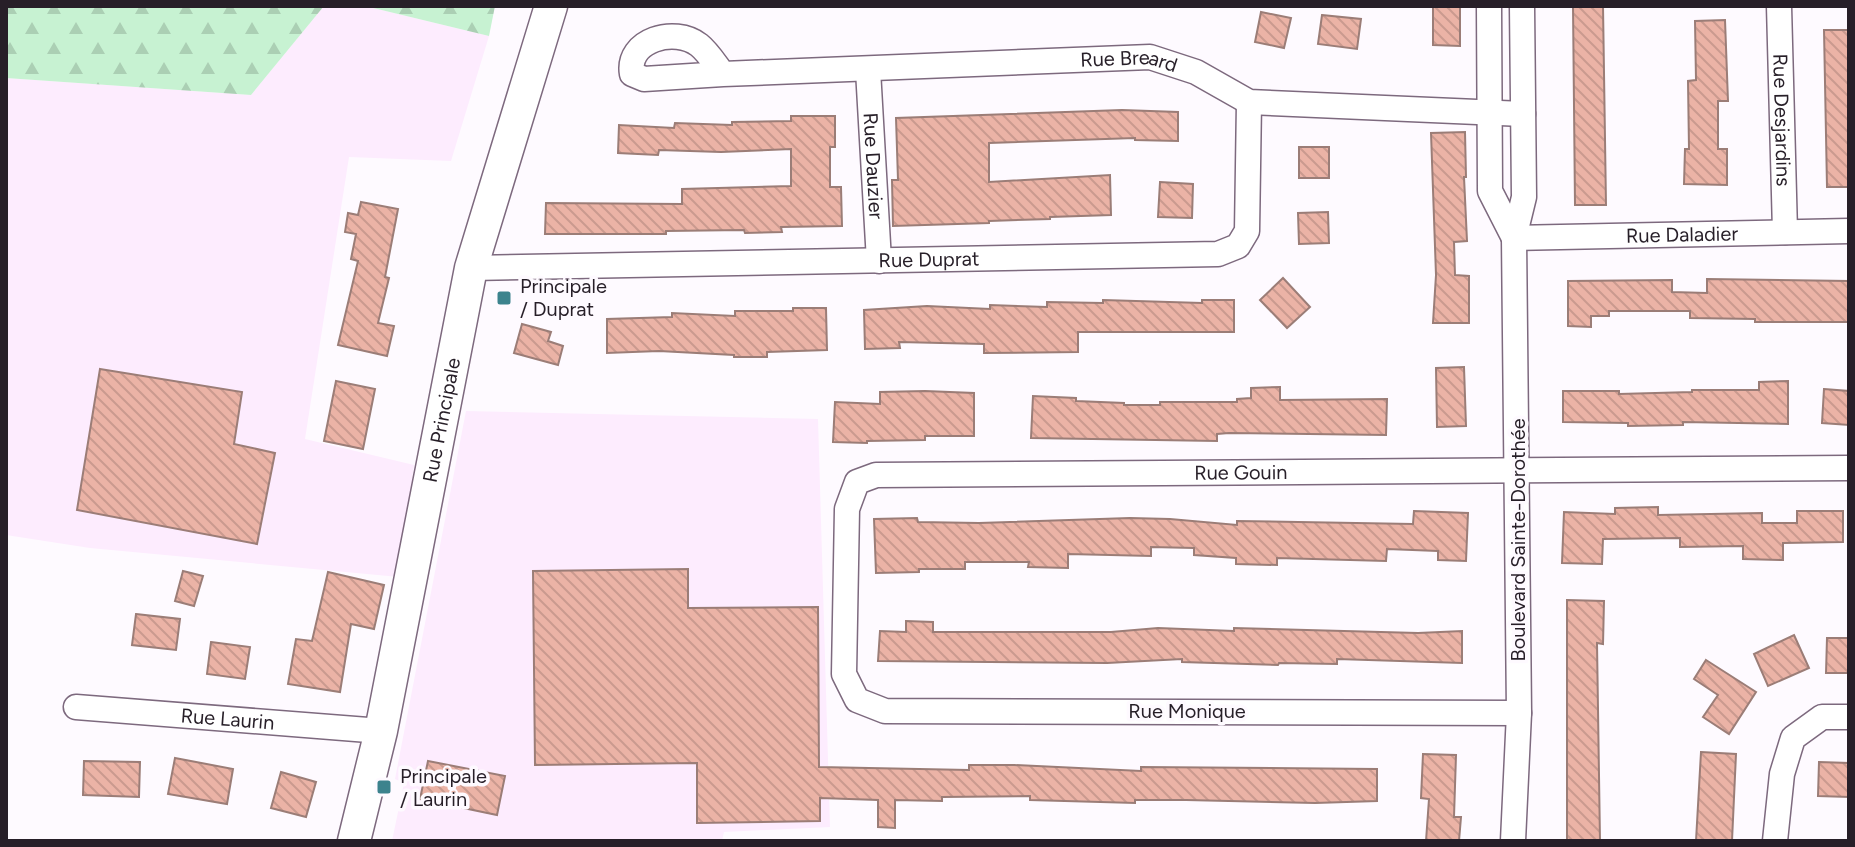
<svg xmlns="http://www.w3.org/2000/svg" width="1855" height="847" viewBox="0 0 1855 847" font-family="Figtree,sans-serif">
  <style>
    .built { fill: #fdecfe }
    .forest { fill: url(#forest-firs) }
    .building { fill: url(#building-back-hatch); stroke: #9b7d77; stroke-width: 2 }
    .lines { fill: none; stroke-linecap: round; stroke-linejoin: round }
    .minor-casing { stroke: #7d697e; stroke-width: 27 }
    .tertiary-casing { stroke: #7d697e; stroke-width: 35 }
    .minor { stroke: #fff; stroke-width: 24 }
    .tertiary { stroke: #fff; stroke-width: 32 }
    .poi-dot { fill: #3c838d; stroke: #fefaff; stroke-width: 3 }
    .labels { text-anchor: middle; stroke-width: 7; stroke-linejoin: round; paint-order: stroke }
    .street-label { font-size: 20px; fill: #271f28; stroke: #fefaff }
    .poi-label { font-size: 20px; fill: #271f28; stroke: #fefaff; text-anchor: start }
  </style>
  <defs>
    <pattern id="forest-firs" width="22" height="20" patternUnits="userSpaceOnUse" patternTransform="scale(2)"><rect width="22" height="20" fill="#c7f2d2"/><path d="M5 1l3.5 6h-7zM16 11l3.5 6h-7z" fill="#abcfb4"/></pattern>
    <pattern id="building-back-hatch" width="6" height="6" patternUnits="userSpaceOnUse" patternTransform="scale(2)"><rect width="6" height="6" fill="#ebb3a6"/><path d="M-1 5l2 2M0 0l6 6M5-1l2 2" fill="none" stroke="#ca9a8f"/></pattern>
  </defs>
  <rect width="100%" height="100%" fill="#fefaff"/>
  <!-- built -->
  <g class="built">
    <path d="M324,6H365L489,36L451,161L349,157L305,439L414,465L399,577L90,548L6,535V78L251,95Z"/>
    <path d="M466,411L818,419L830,827L724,832L722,841H392L404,783L395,779Z"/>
  </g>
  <!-- forest -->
  <g class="forest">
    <path d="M6,6H324L251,95L6,78Z"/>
    <path d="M365,6H495L489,36Z"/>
  </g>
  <!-- building -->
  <g class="building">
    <path d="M1433,6H1460V46L1433,45Z"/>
    <path d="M1573,6H1603L1606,205H1575Z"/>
    <path d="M1261,12L1291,18L1284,48L1255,42Z"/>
    <path d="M1322,15L1361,19L1357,49L1318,44Z"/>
    <path d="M1725,20L1728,101H1718V149H1727V185L1684,184L1685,149H1689L1688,81L1696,80L1695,21Z"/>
    <path d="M1824,30H1849V187H1827Z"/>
    <path d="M1122,110L1178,112V141L1135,140V138L989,143V182L1110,175L1111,215L1050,217V219L989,221V223L893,226L892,180H898L896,118Z"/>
    <path d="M791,116H835V147H830V187H841L842,226L781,227L782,232L745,233L744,230L666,231V234H545L546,203L682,204V189L791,186V149L721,152L659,150L658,155L618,153L619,125L674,128L675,123L732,125V122L791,121Z"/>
    <path d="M1465,132L1466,177H1464L1467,241L1454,242L1455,275L1469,276V323H1433L1436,275L1431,133Z"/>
    <rect x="1299" y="147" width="30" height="31"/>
    <path d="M1160,182L1193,184L1192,218L1158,217Z"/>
    <path d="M361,202L398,209L385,277L389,278L378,323L394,326L387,356L338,345L358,261L351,259L356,234L345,232L348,213L358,215Z"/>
    <path d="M1328,212L1329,243L1299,244L1298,213Z"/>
    <path d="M1283,278L1310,307L1287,328L1260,300Z"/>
    <path d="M1707,279L1849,281V322H1755V319L1690,318V311H1609V316H1591V327L1568,326V281L1672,280V292L1707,293Z"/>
    <path d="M1103,300L1202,303V300H1234V332H1078V352L984,353V344L899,342L900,348L865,349L864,310L927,306L990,309V305L1047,307V302L1103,303Z"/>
    <path d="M793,308H826L827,350L767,352V357H734V355L659,351L607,353V319L672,317V313L735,316V311H793Z"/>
    <path d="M522,324L551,332L548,341L563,346L558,365L514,353Z"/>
    <path d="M1464,367L1466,426L1437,427L1436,368Z"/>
    <path d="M100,369L242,392L234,444L275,453L257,544L77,510Z"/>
    <path d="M336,381L375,389L363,449L324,441Z"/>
    <path d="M1788,381V424L1683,422V425L1628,426V423L1563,422V391H1619V394L1692,392V390H1759V382Z"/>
    <path d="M1280,387V400L1387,399L1386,435L1229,433L1217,434V441L1031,438L1033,396L1076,398V401L1124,403V405H1160V402H1237V399L1251,398V388Z"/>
    <path d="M1824,389L1849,391V425L1822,423Z"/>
    <path d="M925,391L974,393V436H925V440L867,441V443L833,442L835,402L880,404V392Z"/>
    <path d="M1658,507V515L1762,513V523H1797V511H1843V542L1783,543V560L1743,559V546L1680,547V538L1603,539L1602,564L1562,563L1564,512L1615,514V508Z"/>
    <path d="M1414,511L1468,513L1466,561L1438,560V551L1387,549L1386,561L1277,558V565L1236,564V558L1194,555V548L1151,547V556L1068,554V568L1028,567L1029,562H965V569H919V572L876,573L874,519L917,518L918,522L979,523L1130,518L1170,519L1237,525V521L1413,524Z"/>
    <path d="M688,569V608L818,607L819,767L969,770V765H1014L1141,771V767L1377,769V801L1315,803L1186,800H1135V803L1030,800V796L942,797V801L895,800V828L878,827V800L820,798V821L697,823V763L535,765L533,571Z"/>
    <path d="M183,571L203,576L194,606L175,601Z"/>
    <path d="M328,572L384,585L374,629L351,624L340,692L288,684L296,639L312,641Z"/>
    <path d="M1567,600L1604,601L1603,644L1597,643L1600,841L1567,840Z"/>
    <path d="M136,614L180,619L176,650L132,645Z"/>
    <path d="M906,621L933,622V632H1111L1158,628L1234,631V628L1418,633L1462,631V663L1337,659V664L1279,663L1278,665L1182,662V659L1107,663L878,661L880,631L906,632Z"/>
    <path d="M1794,635L1809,668L1768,686L1754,654Z"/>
    <path d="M1827,638H1849V673H1826Z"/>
    <path d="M211,642L250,647L245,679L207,674Z"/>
    <path d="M1706,660L1756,692L1729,734L1703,717L1718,695L1694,679Z"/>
    <path d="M1701,752L1736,754L1732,841H1696Z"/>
    <path d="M1423,754L1456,755L1454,817H1461L1459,841H1426L1429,799L1421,798Z"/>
    <path d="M175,758L233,769L227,804L168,794Z"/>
    <path d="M84,761L140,762L139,797L83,795Z"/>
    <path d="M428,761L505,776L497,815L420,799Z"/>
    <path d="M1819,762L1849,763V797L1818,796Z"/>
    <path d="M281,772L316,782L306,817L271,808Z"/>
  </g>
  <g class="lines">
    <!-- minor casing -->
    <g class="minor-casing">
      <g id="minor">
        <path d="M1489,6L1490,191L1514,238"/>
        <path id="s1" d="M1779,6L1785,232"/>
        <path id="s2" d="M868,70L879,261"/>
        <path id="s3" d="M723,74L644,79L632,74C626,40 675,26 699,45C708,52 716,65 723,74L1150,57L1196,72L1249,102L1523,114"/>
        <path id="s4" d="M1514,238L1849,231"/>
        <path id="s5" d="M471,268L1218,254L1238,246L1247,231L1249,102"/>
        <path id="s6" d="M76,707L381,731"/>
        <path id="s7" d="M1519,713L885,711L857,700L844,674L847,509L857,482L876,475L1849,468"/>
        <path d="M1513,841L1519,713L1514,238L1524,197L1522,6"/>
        <path d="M1775,841L1782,774L1793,738L1822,717H1849"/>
      </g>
    </g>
    <!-- tertiary casing -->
    <g class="tertiary-casing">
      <g id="tertiary">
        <path id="s8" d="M354,841L381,731L471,268L551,6"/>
      </g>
    </g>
    <!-- minor -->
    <use href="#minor" class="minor"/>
    <!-- tertiary -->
    <use href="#tertiary" class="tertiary"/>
  </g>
  <!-- markers -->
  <g class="poi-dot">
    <rect x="496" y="290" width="16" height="16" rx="4"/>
    <rect x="376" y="779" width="16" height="16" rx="4"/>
  </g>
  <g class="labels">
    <!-- street labels -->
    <g class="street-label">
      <text dy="7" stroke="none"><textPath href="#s3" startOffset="628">Rue Breard</textPath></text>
      <text dy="7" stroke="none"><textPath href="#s1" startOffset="114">Rue Desjardins</textPath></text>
      <text dy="7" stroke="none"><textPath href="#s2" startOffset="96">Rue Dauzier</textPath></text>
      <text dy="7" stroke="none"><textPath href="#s4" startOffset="168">Rue Daladier</textPath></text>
      <text dy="7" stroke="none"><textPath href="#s5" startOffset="458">Rue Duprat</textPath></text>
      <text dy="7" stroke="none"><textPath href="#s8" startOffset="430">Rue Principale</textPath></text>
      <text dy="7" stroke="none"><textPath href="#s7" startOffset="1272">Rue Gouin</textPath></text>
      <text transform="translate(1518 540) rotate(-90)" y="7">Boulevard Sainte-Dorothée</text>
      <text x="1187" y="718">Rue Monique</text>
      <text dy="7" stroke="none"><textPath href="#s6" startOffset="152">Rue Laurin</textPath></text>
    </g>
    <!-- poi labels -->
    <g class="poi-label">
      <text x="520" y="293">Principale<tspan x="520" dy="23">/ Duprat</tspan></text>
      <text x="400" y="783">Principale<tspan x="400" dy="23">/ Laurin</tspan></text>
    </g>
  </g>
  <!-- border -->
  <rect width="1855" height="847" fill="none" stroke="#271f28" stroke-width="16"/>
</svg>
